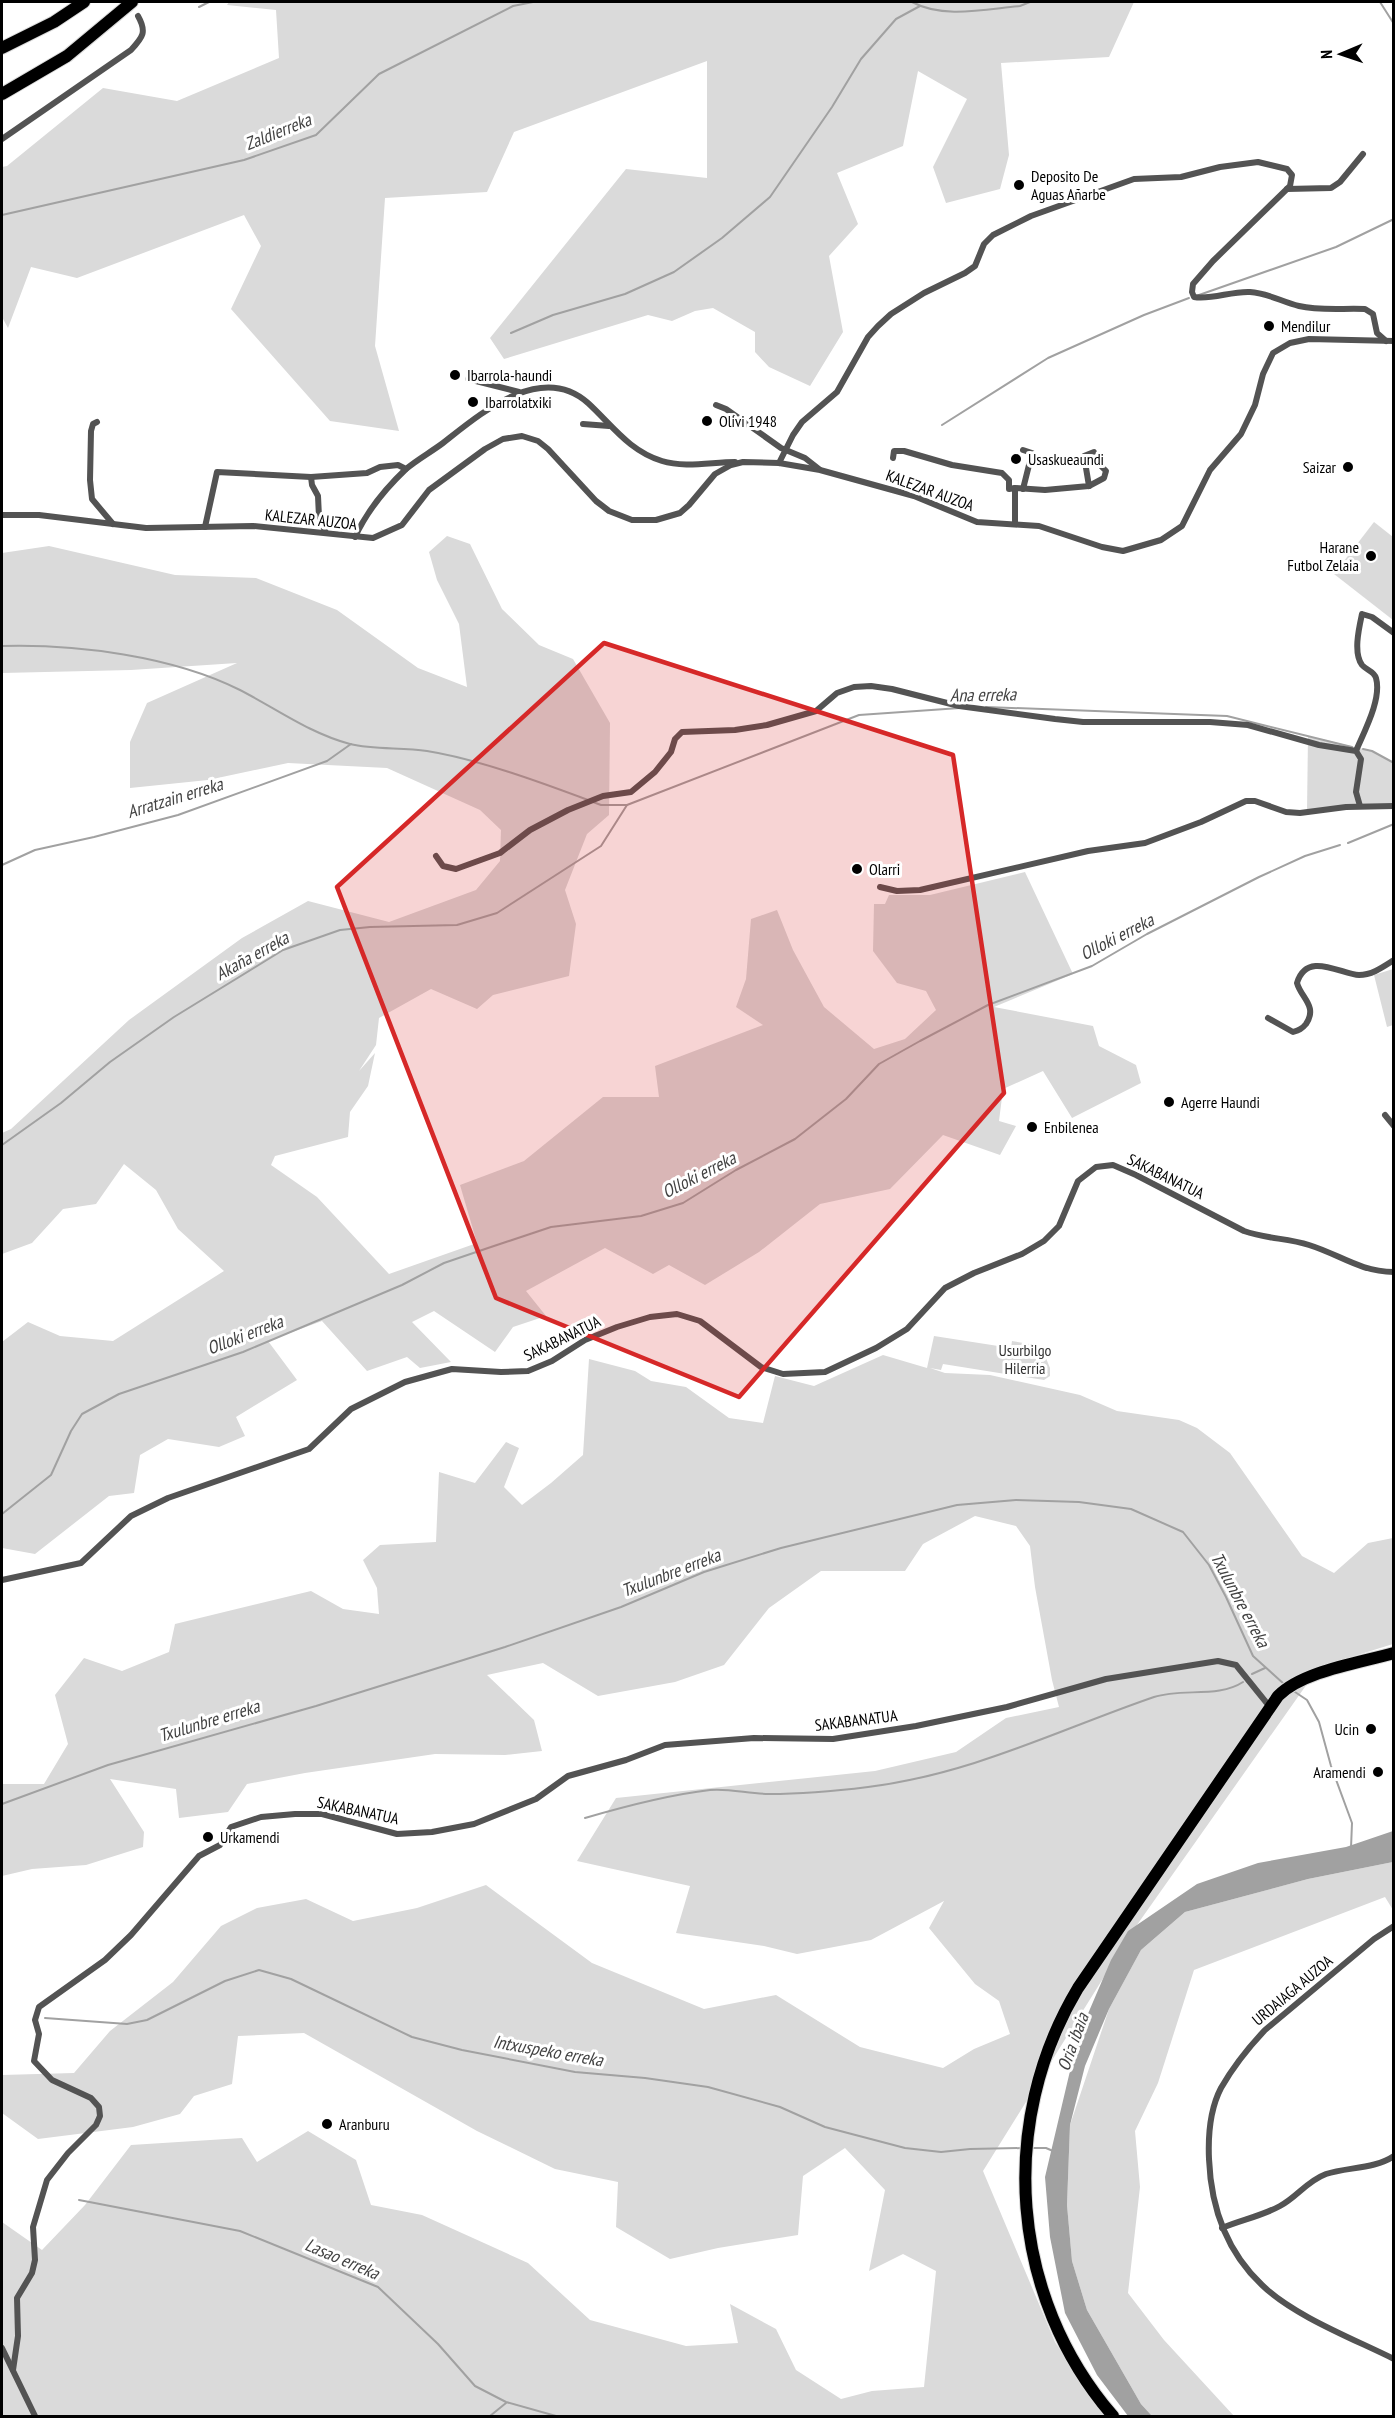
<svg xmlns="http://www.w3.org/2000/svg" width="1395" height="2418" viewBox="0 0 1395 2418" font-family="'PT Sans Narrow',sans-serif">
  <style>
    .green { fill: #dadada }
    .water { fill: #a1a1a1 }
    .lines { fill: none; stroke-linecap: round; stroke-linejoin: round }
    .stream { stroke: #a1a1a1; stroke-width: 2 }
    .highway-casing { stroke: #dbdbdb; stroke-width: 14 }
    .street { stroke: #535353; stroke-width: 6 }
    .highway { stroke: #000; stroke-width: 12 }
    .marked { fill: #d62828; fill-opacity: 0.2; stroke: #d62828; stroke-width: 4.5; stroke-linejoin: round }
    .poi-dot { fill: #000; stroke: #fff; stroke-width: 2 }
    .labels { text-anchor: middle; stroke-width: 6; stroke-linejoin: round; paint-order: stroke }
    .poi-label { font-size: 16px; fill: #000; stroke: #fff; text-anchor: start }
    .street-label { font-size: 16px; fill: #000; stroke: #fff }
    .park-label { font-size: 16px; fill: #313131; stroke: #fff }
    .water-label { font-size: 18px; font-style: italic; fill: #424242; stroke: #fff }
  </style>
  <rect width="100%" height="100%" fill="#fff"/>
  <!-- green -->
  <g class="green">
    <path d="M229,2H1134L1109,57L1001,63L1009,155L1000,189L946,203L933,167L967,99L918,71L903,146L837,173L858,224L829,256L843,332L810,386L769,367L755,352V332L713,308L695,311L672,321L648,315L504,359L490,338L626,169L707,178V61L514,132L487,192L385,198L375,346L399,431L330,421L231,309L261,246L244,215L77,278L31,267L8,328L2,317V167L7,166L103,88L177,101L279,58L276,10L227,5Z"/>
    <path d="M1374,522L1393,537V620L1334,574Z"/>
    <path d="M447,536L470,544L502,609L539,645L573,659L610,723L609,815L587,834L565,890L576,924L569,976L493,995L477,1009L431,989L379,1018L376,1045L359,1071L375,1053L368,1086L350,1112L348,1137L275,1156L271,1165L317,1197L389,1274L477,1243L460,1185L524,1161L603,1097H659L655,1066L763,1025L736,1007L746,979L751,919L777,910L793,950L824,1007L874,1049L905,1039L936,1010L926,991L897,983L873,951L874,904H885L889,895H930L1025,872L1073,974L994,1007L1093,1026L1099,1046L1136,1065L1141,1083L1072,1118L1043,1071L1003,1089L999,1121L1016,1126L1000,1155L943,1135L890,1189L820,1204L759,1252L705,1285L669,1265L653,1274L605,1248L526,1291L546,1316L513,1327L495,1352L434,1311L412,1322L451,1362L420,1368L407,1357L367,1371L322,1321L268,1341L297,1380L236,1417L245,1436L219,1447L168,1439L140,1455L134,1493L109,1496L35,1554L2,1548V1342L28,1322L60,1336L113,1341L224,1271L178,1229L156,1190L124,1164L96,1204L63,1209L32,1243L2,1254V1133L11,1129L129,1020L242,938L308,901L389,922L476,890L500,861L501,830L480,810L387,768L288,763L208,780L130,788V742L147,703L237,663L131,670L2,673V553L49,546L175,575L256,578L337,610L418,668L467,687L459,624L437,580L429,552Z"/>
    <path d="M1308,736L1372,751L1393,763V806L1307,812Z"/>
    <path d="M1393,969V1025L1387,1027L1374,975Z"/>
    <path d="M934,1336L1011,1348L1012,1341L1041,1346L1050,1368V1376L1044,1380L943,1364L941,1370L930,1368L945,1373L990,1375L1080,1395L1117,1411L1179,1420L1197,1428L1230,1453L1302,1556L1334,1573L1368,1543L1393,1538V1644L1319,1667L1132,1932L983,2171L1055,2342L1093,2400L1107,2416H2V2222L42,2250L85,2205L131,2145L242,2138L257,2162L308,2131L356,2160L371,2205L422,2215L528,2263L590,2320L686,2346L738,2343L730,2304L776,2329L796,2370L841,2399L872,2391L924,2387L936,2271L903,2254L869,2271L885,2190L845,2148L803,2176L798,2235L718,2248L670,2259L616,2227L618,2182L555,2169L477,2131L304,2033L238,2036L232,2084L194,2096L180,2114L133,2127L38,2139L2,2113V2075L74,2073L110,2031L173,1982L221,1926L257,1908L306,1899L353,1921L417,1908L486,1885L592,1963L704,2009L776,1995L860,2047L943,2068L974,2049L1010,2034L999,2001L975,1984L929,1928L944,1901L871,1940L797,1954L764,1946L676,1933L690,1886L577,1861L616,1798L875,1771L956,1752L1006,1718L1059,1707L1052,1680L1035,1587L1030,1546L1016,1526L975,1516L923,1544L905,1571H821L769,1608L724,1665L675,1682L598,1696L543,1663L487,1675L534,1720L542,1751L505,1755L435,1754L305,1773L247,1784L228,1812L179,1818L176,1789L110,1779L144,1832L143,1847L86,1865L32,1869L2,1876V1784H44L68,1744L55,1695L84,1658L122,1671L169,1652L175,1624L311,1591L343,1609L379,1614L377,1588L363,1560L380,1545L436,1542L439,1472L475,1483L506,1442L519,1448L504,1487L522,1505L551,1483L583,1455L589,1359L635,1371L651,1381L686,1387L729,1418L763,1423L775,1376L814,1386L883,1355L927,1368Z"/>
    <path d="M1393,1862V1910L1385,1897L1194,1970L1158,2083L1135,2131L1140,2187L1128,2293L1164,2340L1234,2416H1152L1141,2404L1087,2310L1072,2261L1067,2205L1070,2125L1109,2009L1141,1950L1185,1912L1308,1879Z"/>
  </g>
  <!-- water -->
  <path class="water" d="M1393,1831V1862L1308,1879L1185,1912L1141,1950L1109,2009L1085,2066L1070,2125L1067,2205L1072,2261L1087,2310L1141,2404L1152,2416H1128L1097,2375L1065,2313L1050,2237L1045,2177L1078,2037L1111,1960L1128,1931L1197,1884L1258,1863L1346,1847Z"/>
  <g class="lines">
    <!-- stream -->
    <g class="stream">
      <path d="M912,2C943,19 986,9 1020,6L1030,2"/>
      <path d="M1380,2L1394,24"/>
      <path d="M199,7L209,2"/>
      <path d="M2,215L244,160L316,135L379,74L513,6L533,2"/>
      <path d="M1199,295L1336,247L1394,219"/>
      <path d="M511,333L553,315L625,294L674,272L722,238L770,197L832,107L861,59L896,19L920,6"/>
      <path d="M942,425L1048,358L1144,315L1189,298"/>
      <path d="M2,646C77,644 172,656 240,690C277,709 309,733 350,744C374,750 402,747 427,751C477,759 540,782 588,800"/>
      <path d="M986,707L1227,716L1352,747"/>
      <path d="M1363,749L1372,751L1394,763"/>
      <path d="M593,802L601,805H627L859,715L960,708"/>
      <path d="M1348,843L1394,824"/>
      <path d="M2,865L35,850L94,837L178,815L327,761L351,744"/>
      <path d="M2,1145L61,1103L110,1062L174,1017L283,950L340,930L370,927L457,925L497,913L601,846L627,805"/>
      <path d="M2,1514L51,1475L71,1431L82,1414L119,1394L243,1352L402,1285L444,1263L488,1248L551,1227L641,1216L683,1203L736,1170L795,1139L846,1099L879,1064L920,1041L988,1005L1092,966L1147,934L1259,877L1305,856L1340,845"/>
      <path d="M1252,1674L1265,1668"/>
      <path d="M1295,1692L1307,1700L1319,1722L1331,1766L1352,1823L1351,1848"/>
      <path d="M2,1804L108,1765L316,1706L505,1647L621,1607L704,1572L781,1548L957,1505L1016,1500L1079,1502L1131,1509L1183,1532L1209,1565L1226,1597L1253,1656L1284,1684"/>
      <path d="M585,1818C626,1806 667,1795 710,1790C729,1788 749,1794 769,1794C802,1794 836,1791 868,1787C972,1774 1058,1730 1154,1697C1182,1688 1219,1698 1243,1682"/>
      <path d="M45,2018L127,2024L147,2020L225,1981L259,1970L291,1979L412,2037L462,2050L575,2072L645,2078L708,2087L780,2107L825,2127L905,2148L941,2152L970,2149L1024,2148"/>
      <path d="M1032,2148H1046L1053,2151"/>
      <path d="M79,2200L240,2231L378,2287L438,2344L475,2386L506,2402L556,2416"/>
      <path d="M490,2416L506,2403"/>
    </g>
    <!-- highway casing -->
    <g class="highway-casing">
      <g id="highway">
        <path d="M2,48L54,22L84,2"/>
        <path d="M2,94L67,56L132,2"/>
        <path d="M1113,2416C1010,2297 997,2123 1078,1988L1278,1696C1303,1671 1359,1663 1394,1653"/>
      </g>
    </g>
    <!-- street -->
    <g class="street">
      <path d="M2,139L131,50C143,37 147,32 138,16"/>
      <path d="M1287,189L1331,188L1340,182L1363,154"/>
      <path d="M468,379L519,392"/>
      <path d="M716,405L726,409L781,448L805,458L819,469"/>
      <path d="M97,422L93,424L91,431L90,480L92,499L113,524"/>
      <path d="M583,424L609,426"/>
      <path d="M1023,450L1032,453L1023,489"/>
      <path d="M893,458L894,451H904L952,465L1002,473L1009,480V489L1015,488"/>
      <path d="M779,463L793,435L802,422L837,392L868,337L878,326L891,314L924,293L965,273L975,266L984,244L993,235L1031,216L1134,179L1181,177L1220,167L1258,162L1287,169L1292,175L1290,186L1213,261L1193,284L1192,292L1194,297C1212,300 1231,291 1250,292C1268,293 1282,302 1299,306C1320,311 1344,308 1365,309L1373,314L1377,333L1386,341"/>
      <path d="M311,477L312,485L318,496L319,517L326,533"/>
      <path d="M1089,486L1104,478L1106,471L1101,466"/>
      <path d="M2,515H39L146,528L253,526L373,538L402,525L429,490L485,449L503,439L522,436L538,441L548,449L596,501L609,511L632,520H656L680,513L689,505L715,474L731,465L743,462L779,463L820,470L914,496L977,522L1039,526L1102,547L1123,551L1161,540L1182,526L1210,470L1241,434L1255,405L1263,374L1273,353L1290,343L1309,339L1394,341"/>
      <path d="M1015,524V488L1045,490L1089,486L1084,456L1094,452"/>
      <path d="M205,527L217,472L311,477L367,473L380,467L398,465L406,469C418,459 431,452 443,443C480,414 541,361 588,403C612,425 629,451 662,461C684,468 712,462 735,462"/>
      <path d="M355,537C367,511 385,489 406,469"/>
      <path d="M1356,751C1364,732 1382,699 1376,678C1374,671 1366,670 1362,665C1353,653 1359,628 1362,614L1372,617L1394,633"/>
      <path d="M436,856L443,866L456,869L500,853L530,830L568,810L603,796L631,792L655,772L671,752L675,739L682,732L735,730L767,725L816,711L837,693L854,687L871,686L892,689L959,706L1055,719L1083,722H1210L1248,725L1319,745L1356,751L1361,759L1356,792L1360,806"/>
      <path d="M880,887L897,891L920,890L1088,851L1145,843L1201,822L1246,801H1255L1286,812L1300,813L1346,807L1394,806"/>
      <path d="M1268,1018L1293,1032C1299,1030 1302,1029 1306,1024C1318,1006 1301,998 1297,983C1307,950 1342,975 1359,975C1372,975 1383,967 1394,960"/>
      <path d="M1385,1115L1394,1126"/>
      <path d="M2,1580L81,1563L131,1516L168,1498L309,1449L351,1409L405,1382L452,1369L501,1372L528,1371L552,1361L585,1340L617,1327L650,1317L677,1314L700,1321L761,1367L783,1374L825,1372L876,1348L907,1329L945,1288L974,1273L1022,1254L1044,1241L1059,1226L1078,1181L1096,1167L1113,1165L1136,1175L1244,1231C1266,1239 1288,1238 1309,1245C1341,1255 1358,1271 1394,1272"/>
      <path d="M1394,1926L1374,1939L1265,2030C1249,2047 1233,2067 1221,2088C1210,2109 1208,2136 1209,2159C1211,2208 1226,2251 1262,2285C1294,2316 1354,2339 1394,2359"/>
      <path d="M1222,2228C1241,2220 1262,2216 1280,2206C1297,2197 1307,2181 1326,2174C1347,2167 1375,2169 1394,2156"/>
      <path d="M2,2348L35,2416"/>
      <path d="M13,2370L18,2336L17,2298L32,2273L35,2260L33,2227L47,2180L68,2153L96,2125L100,2116L99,2107L91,2098L52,2080L34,2061L39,2034L35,2020L39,2007L105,1960L131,1935L199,1856L220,1845L231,1827L261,1817L295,1814H322L397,1834L432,1832L474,1824L536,1799L568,1776L626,1760L665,1745L754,1738L833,1739L916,1726L1007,1707L1106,1679L1218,1661L1236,1665L1270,1707"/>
    </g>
    <!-- highway -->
    <use href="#highway" class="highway"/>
  </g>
  <!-- marked area -->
  <path class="marked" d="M604,643L953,755L1004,1093L739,1397L496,1298L337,887Z"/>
  <!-- markers -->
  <g class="poi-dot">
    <circle cx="1019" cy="185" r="6"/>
    <circle cx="1269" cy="326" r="6"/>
    <circle cx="455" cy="375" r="6"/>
    <circle cx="473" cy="402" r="6"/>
    <circle cx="707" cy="421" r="6"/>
    <circle cx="1016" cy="459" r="6"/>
    <circle cx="1348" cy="467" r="6"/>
    <circle cx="1371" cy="556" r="6"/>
    <circle cx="857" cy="869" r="6"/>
    <circle cx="1169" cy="1102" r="6"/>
    <circle cx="1032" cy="1127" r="6"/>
    <circle cx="1371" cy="1729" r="6"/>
    <circle cx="1378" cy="1772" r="6"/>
    <circle cx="208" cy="1837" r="6"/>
    <circle cx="327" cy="2124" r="6"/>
  </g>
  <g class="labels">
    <!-- poi labels -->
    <g class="poi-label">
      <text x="1031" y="182">Deposito De<tspan x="1031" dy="18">Aguas Añarbe</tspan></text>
      <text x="1281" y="332">Mendilur</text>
      <text x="467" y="381">Ibarrola-haundi</text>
      <text x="485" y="408">Ibarrolatxiki</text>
      <text x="719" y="427">Olivi 1948</text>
      <text x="1028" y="465">Usaskueaundi</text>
      <text x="1336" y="473" text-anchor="end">Saizar</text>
      <text x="1359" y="553" text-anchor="end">Harane<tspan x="1359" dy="18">Futbol Zelaia</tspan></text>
      <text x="869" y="875">Olarri</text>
      <text x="1181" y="1108">Agerre Haundi</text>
      <text x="1044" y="1133">Enbilenea</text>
      <text x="1359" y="1735" text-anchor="end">Ucin</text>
      <text x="1366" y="1778" text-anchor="end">Aramendi</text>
      <text x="220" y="1843">Urkamendi</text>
      <text x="339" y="2130">Aranburu</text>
    </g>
    <!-- street labels -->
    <g class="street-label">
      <text transform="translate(930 490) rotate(20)" y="6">KALEZAR AUZOA</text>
      <text transform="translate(311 519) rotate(6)" y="6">KALEZAR AUZOA</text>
      <text transform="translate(1166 1176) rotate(26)" y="6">SAKABANATUA</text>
      <text transform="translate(562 1338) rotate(-26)" y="6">SAKABANATUA</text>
      <text transform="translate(856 1720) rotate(-7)" y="6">SAKABANATUA</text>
      <text transform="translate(358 1810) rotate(12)" y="6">SAKABANATUA</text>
      <text transform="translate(1292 1990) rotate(-40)" y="6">URDAIAGA AUZOA</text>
    </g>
    <!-- park labels -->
    <g class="park-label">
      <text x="1025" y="1356">Usurbilgo<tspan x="1025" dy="18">Hilerria</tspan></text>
    </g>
    <!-- water labels -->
    <g class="water-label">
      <text transform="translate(278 132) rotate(-22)" y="6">Zaldierreka</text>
      <text transform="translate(983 695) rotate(-1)" y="6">Ana erreka</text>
      <text transform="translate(175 798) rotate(-17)" y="6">Arratzain erreka</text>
      <text transform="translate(1117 937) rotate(-27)" y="6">Olloki erreka</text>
      <text transform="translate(252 956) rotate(-29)" y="6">Akaña erreka</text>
      <text transform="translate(699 1175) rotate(-27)" y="6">Olloki erreka</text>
      <text transform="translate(245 1335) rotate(-21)" y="6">Olloki erreka</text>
      <text transform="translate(671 1573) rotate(-21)" y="6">Txulunbre erreka</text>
      <text transform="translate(1240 1600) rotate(62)" y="6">Txulunbre erreka</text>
      <text transform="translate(209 1721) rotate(-17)" y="6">Txulunbre erreka</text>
      <text transform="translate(1073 2042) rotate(-70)" y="6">Oria ibaia</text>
      <text transform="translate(548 2051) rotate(10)" y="6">Intxuspeko erreka</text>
      <text transform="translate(342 2259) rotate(23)" y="6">Lasao erreka</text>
    </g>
  </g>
  <!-- border -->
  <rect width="1395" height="2418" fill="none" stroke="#000000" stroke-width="6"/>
  <!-- north arrow -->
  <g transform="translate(1341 54) rotate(268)" stroke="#ffffff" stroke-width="4.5" paint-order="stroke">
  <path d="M0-4.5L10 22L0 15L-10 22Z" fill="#000000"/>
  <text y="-9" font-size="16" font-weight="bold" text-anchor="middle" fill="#000000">N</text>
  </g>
</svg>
